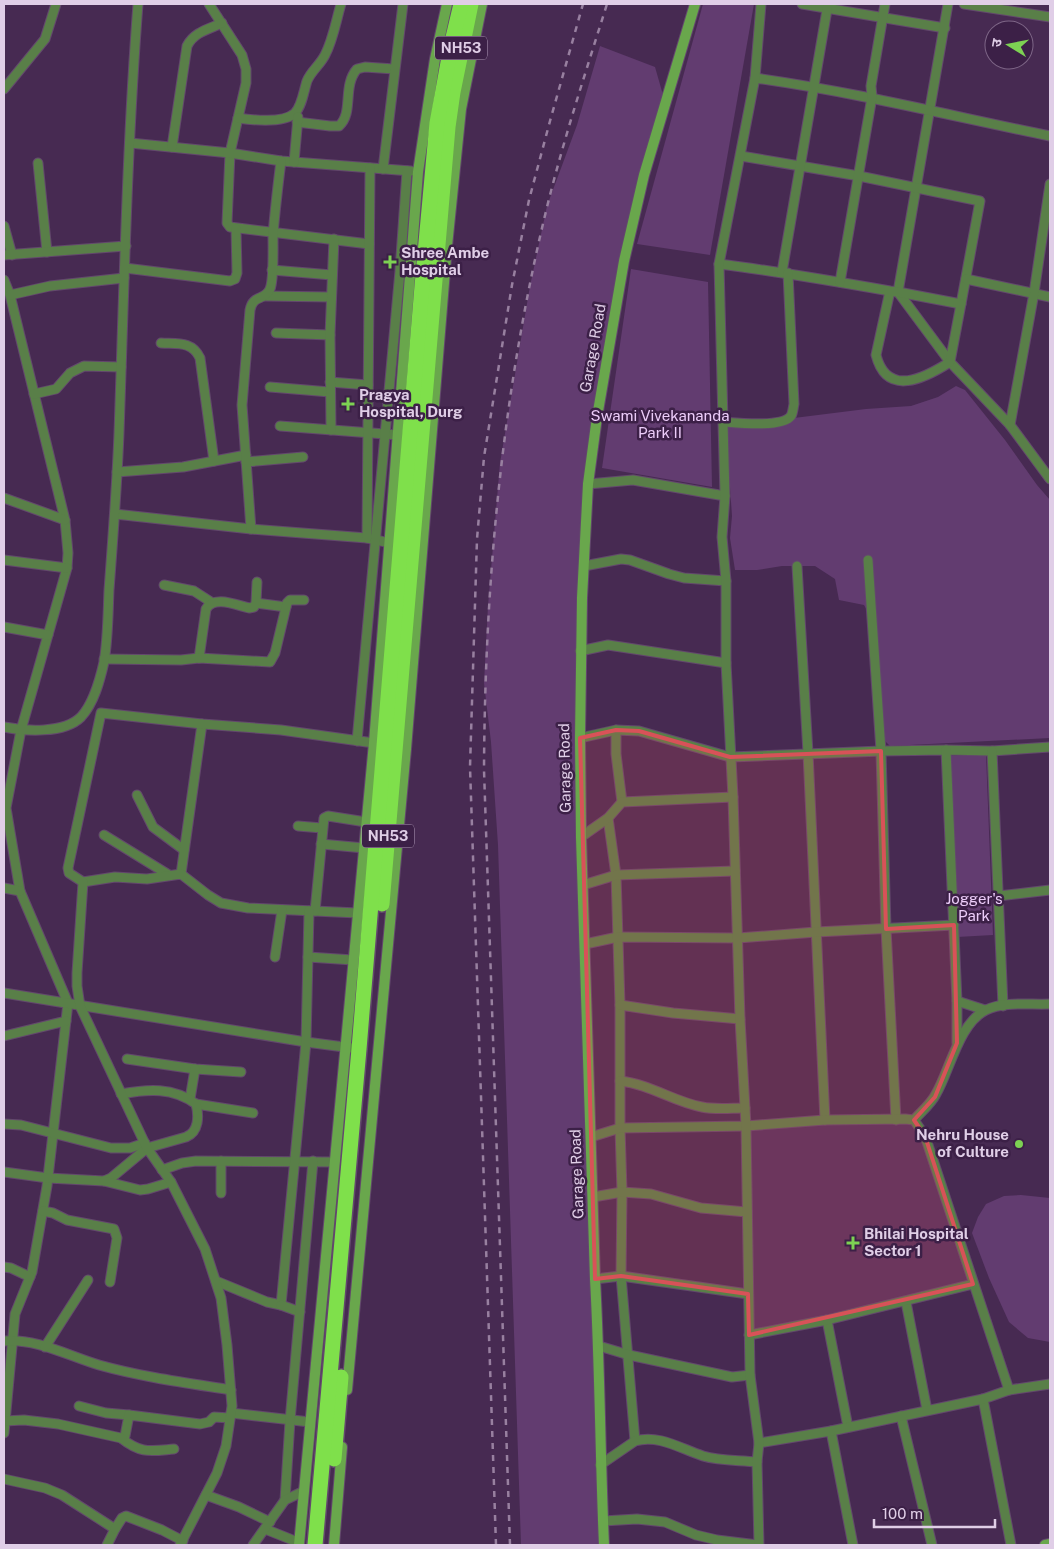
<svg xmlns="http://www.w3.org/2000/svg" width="1054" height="1549" viewBox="0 0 1054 1549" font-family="'Public Sans','Noto Sans Devanagari',sans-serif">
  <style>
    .built { fill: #52305e }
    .green { fill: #623c70 }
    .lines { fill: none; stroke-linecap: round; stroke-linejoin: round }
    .street-casing { stroke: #63486d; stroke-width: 11 }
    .secondary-casing { stroke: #63486d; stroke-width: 12 }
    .highway-casing { stroke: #63486d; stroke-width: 18 }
    .street { stroke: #597f48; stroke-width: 9 }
    .secondary { stroke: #69a74c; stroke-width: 10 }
    .highway { stroke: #7fe04b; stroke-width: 15 }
    .rail { stroke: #9880a0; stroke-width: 2.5; stroke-dasharray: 6 6; stroke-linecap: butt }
    .marked { fill: #d85258; fill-opacity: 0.2; stroke: #d85258; stroke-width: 4; stroke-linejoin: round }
    .poi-dot { fill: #7dd153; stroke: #3c2047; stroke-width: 2 }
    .labels { text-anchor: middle; stroke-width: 5; stroke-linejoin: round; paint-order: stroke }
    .shield { fill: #3c2047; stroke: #af9ab7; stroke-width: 1 }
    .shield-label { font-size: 14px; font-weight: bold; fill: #e0cee7 }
    .poi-label { font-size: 15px; font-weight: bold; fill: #e0cee7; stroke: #3c2047; text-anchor: start }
    .street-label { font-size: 15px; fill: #e0cee7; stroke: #3c2047 }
    .park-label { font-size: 15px; fill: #ecccf9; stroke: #3c2047 }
  </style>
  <rect width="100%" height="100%" fill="#472a52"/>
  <!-- built -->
  <path class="built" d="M905,1119L920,1127L973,1284L749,1335L746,1126Z"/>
  <!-- green -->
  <g class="green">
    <path d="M703,4H754L710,255L637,244Z"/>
    <path d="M600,46L655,67L665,102L624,261L597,417L580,651L604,1545H521L498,845L491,742L484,683L488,606L500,463L530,286L547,206L577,125Z"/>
    <path d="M631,269L708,282L712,487L602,468Z"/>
    <path d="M956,386L965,390L1005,440L1037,485L1050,500V738L890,746L880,736L876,626L864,605L839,600L835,579L815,566H782L757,570H735L730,538L732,516L726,429L729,426L866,409L911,406L938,397Z"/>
    <path d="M986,754L993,935L957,937L951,756Z"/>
    <path d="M1021,1195L1050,1198V1342L1028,1338L1009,1322L989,1278L972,1233L978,1217L986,1204L1004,1196Z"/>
  </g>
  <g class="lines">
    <!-- street casing -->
    <g class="street-casing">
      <g id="street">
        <path d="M209,4L242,55L246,69V83L230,153L227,223L230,227L369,244"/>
        <path d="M802,4L945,28"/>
        <path d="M948,4L898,292L950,362L1010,425L1050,479"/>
        <path d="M964,4L1050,17"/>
        <path d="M755,78C855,92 952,116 1050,136"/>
        <path d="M4,89L45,39L56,4"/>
        <path d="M238,118C252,120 283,124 295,113C302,106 304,90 307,81C311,71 320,65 325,55C333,40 336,21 341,4"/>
        <path d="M297,122L330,126H339C354,113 342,86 357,69L365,67L394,69"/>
        <path d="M130,143L230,153L281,161L411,171"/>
        <path d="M172,147L187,46C194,32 209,29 222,23"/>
        <path d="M741,156L859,176L980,201L961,304"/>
        <path d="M294,162L298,117"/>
        <path d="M38,163L47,252"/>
        <path d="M383,169L403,4"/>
        <path d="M4,226L12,255"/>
        <path d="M4,255L126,246"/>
        <path d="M719,264C776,271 833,281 890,291L898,292L961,304L950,362C925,378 887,398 876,355L890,291"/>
        <path d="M125,268L230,281L235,279L237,273L236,229"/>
        <path d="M272,270L332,275"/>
        <path d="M782,272L828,4"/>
        <path d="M966,279L1050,297"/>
        <path d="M4,280L10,295L65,520L68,553L67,568L21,730L6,808L20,891L68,1003L47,1186L32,1272L15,1314L4,1433"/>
        <path d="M840,282L872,97L871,86L885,4"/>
        <path d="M10,295L50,286L124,278"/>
        <path d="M265,296L331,297"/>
        <path d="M276,333L330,335"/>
        <path d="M161,343C178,344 192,341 200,358L214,461"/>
        <path d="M330,382L368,385"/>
        <path d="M270,387L330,392"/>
        <path d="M34,394L56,389L70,373L84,366L121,367"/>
        <path d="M723,422C737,423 782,428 791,416C793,413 793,408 794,404L788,273"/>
        <path d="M1010,425L1034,293L1050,184"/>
        <path d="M280,426L398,435"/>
        <path d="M331,430L330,335L334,239"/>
        <path d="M246,462L303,457"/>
        <path d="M117,472L183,467L246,455"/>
        <path d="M588,484L633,480L725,496"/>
        <path d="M4,498L65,520"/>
        <path d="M115,514L251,529L367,538L390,543"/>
        <path d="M251,529L242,405L250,310C253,294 265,301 270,289C274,280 273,246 273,235C275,210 278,185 281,161"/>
        <path d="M367,538L370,168"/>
        <path d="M4,560L67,568"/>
        <path d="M868,560L881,751L886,929L896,1120"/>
        <path d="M584,566L621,559L630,560L669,574L684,578L726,581"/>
        <path d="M797,566L808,753L825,1120"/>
        <path d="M164,585L194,591L211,602"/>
        <path d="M256,603L286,607"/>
        <path d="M4,627L48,635"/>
        <path d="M580,651L608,645L726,663"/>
        <path d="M199,658L206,609C214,595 236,605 249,608L254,607L256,603L257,582"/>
        <path d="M104,659L181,660L199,658L270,662L275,653L287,603L290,600H304"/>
        <path d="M4,727C25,731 64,734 81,717C94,703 100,680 104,662C108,639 108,613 109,590C113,537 117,485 119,433C124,290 127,146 138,4"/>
        <path d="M616,730V754L622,802"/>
        <path d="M580,738L616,730L639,731L730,757L881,751L946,750L992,751L1050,747"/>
        <path d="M357,741L400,271L407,171"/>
        <path d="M946,750L957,1001V1043"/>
        <path d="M992,751L1003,1006"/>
        <path d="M137,795L153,827L184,850"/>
        <path d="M608,818L616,875L620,1005V1128L622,1192L621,1276L635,1441"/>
        <path d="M298,826L322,828"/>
        <path d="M104,835L169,875"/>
        <path d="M581,837L608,818L622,802L733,797"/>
        <path d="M321,844L364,848"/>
        <path d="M181,874L202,724"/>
        <path d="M83,882L115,877L147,879L181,874L208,895L221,903L248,908L358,913"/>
        <path d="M583,885L616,875L735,871"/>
        <path d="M4,888L20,891"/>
        <path d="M998,896L1050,890"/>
        <path d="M315,911L324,818L328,816L366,822"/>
        <path d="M585,944L618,937L738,938L816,932L954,925"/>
        <path d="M275,957L282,910"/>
        <path d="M308,957L353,960"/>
        <path d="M4,993L306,1042L352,1048"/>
        <path d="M957,1001L985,1010"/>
        <path d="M620,1005L673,1013L740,1019"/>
        <path d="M4,1036L66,1021"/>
        <path d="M127,1059L195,1069L241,1072"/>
        <path d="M620,1081C650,1084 674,1102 702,1107C716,1110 731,1108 745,1108"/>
        <path d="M190,1099L195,1069"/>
        <path d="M196,1104L253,1113"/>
        <path d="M914,1120C921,1112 931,1104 936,1094C950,1070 959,1023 986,1010C1004,1001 1030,1005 1050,1004"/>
        <path d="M4,1124L21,1125L111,1148H130L145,1143"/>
        <path d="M591,1137L620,1128L746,1126L825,1120L905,1119L914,1120L925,1136L1009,1390"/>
        <path d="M221,1161V1193"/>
        <path d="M162,1170L182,1163L196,1161L335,1162"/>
        <path d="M4,1172L48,1178L104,1181L111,1178L147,1148L186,1137C199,1132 199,1116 196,1104C173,1087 148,1089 121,1094"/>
        <path d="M104,1181L140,1190L148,1189L171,1182"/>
        <path d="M593,1197L622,1192L651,1194L701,1208L747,1212"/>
        <path d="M43,1211L53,1213L67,1220L114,1229L117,1238L110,1282"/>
        <path d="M4,1267L11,1268L30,1277"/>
        <path d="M595,1279L621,1276L748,1294"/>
        <path d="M216,1281L267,1302L281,1305L306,1042L309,911"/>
        <path d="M906,1302L927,1410"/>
        <path d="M281,1305L300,1312"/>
        <path d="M827,1320L848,1427"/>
        <path d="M749,1335L827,1320L973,1284"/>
        <path d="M4,1341C36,1338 69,1356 99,1365C142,1377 187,1383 231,1390"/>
        <path d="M599,1346L629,1355L718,1374L732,1377L750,1375"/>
        <path d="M45,1347L88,1280"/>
        <path d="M983,1399L1011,1545"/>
        <path d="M79,1406L106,1413L129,1415"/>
        <path d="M231,1413L310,1422"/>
        <path d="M901,1416L932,1545"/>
        <path d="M4,1421L24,1420L58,1424L121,1438L125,1436L129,1415L200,1424L209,1422L214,1417L230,1418"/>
        <path d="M831,1431L853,1545"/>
        <path d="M121,1438C141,1454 150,1451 174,1449"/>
        <path d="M759,1443L831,1431L983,1399L1009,1390L1050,1384"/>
        <path d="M600,1465L635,1441C659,1434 681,1449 703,1456C720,1461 739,1460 757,1462"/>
        <path d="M4,1479L45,1488L62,1495L115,1529L107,1545"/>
        <path d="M206,1495L239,1507L270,1522"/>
        <path d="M285,1500L290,1421L313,1161"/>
        <path d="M603,1521L637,1519L665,1522L696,1535L717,1540L758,1545"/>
        <path d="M115,1529L122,1518L126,1516L162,1530L183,1541"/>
        <path d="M265,1529L295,1541"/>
        <path d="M180,1545L217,1473L226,1446L232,1406L227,1345L221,1298L205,1249L171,1182L147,1148L80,1006L77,986V973L83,882L69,873L68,868L101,713L202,724L281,730L374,743"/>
        <path d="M253,1545L285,1500L302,1492"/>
        <path d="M759,1545L757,1462L759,1443L750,1375L746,1126L740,1019L733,797L726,663V581L722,537L725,496L723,422L719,264L755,78L761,4"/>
      </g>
    </g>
    <!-- secondary casing -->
    <g class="secondary-casing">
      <g id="secondary">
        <path d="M347,1390L406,749L447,246L461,109L482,4"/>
        <path d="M299,1545L374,743L418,172L435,59L447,4"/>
        <path d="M334,1545L342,1447"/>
        <path d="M604,1545C600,1456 600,1368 595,1279L581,837L580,738L582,598L588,484L597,417L624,261L644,175L695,4"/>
        <path d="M1045,1545L1050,1544"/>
      </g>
    </g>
    <!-- highway casing -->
    <g class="highway-casing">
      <g id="highway">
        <path d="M382,904L448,127L453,92L471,4"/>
        <path d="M334,1459L341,1377"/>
        <path d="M315,1545L359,1049L422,286L437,123L451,46L461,4"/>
      </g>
    </g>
    <!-- street -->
    <use href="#street" class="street"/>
    <!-- secondary -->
    <use href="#secondary" class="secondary"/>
    <!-- highway -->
    <use href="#highway" class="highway"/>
    <!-- rail -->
    <g class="rail">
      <path d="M496,1545L470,767L477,539L484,457L512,285L529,200L550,121L583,4"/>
      <path d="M510,1545L484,770C485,580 502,392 547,207C564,138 586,71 607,4"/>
    </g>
  </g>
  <!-- marked area -->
  <path class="marked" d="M616,730L639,731L730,757L881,751L886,929L954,925L957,1043L935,1097L914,1120L925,1136L973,1284L749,1335L748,1294L621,1276L595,1279L580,738Z"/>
  <!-- markers -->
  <g class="poi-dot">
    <path d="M387.5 254.5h5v5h5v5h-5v5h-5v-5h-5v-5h5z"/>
    <path d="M345.5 396.5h5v5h5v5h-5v5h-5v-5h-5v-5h5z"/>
    <circle cx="1019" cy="1144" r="5"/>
    <path d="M850.5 1235.5h5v5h5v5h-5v5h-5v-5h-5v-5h5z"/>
  </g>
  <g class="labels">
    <!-- shield labels -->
    <g class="shield">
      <rect x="435" y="36.5" width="52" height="23" rx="4"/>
      <rect x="362" y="824.5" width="52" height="23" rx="4"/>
    </g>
    <g class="shield-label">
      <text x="461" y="53">NH53</text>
      <text x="388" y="841">NH53</text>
    </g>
    <!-- poi labels -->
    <g class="poi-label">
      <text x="401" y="258">Shree Ambe<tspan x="401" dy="17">Hospital</tspan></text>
      <text x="359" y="400">Pragya<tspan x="359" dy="17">Hospital, Durg</tspan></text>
      <text x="1009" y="1140" text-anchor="end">Nehru House<tspan x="1009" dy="17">of Culture</tspan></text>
      <text x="864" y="1239">Bhilai Hospital<tspan x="864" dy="17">Sector 1</tspan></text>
    </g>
    <!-- street labels -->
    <g class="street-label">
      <text transform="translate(593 348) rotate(-80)" y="5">Garage Road</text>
      <text transform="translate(565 768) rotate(-91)" y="5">Garage Road</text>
      <text transform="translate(577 1174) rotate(-92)" y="5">Garage Road</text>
    </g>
    <!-- park labels -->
    <g class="park-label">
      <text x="660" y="421">Swami Vivekananda<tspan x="660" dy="17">Park II</tspan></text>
      <text x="974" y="904">Jogger's<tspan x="974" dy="17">Park</tspan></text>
    </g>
  </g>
  <!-- border -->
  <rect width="1054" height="1549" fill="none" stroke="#e0cee7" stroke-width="10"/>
  <!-- north arrow -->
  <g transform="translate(1009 45) rotate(280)"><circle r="24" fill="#3c2047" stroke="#7e6687"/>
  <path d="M0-4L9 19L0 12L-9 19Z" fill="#7dd153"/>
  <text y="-8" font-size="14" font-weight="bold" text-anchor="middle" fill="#e0cee7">उ</text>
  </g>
  <!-- scale -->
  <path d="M874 1519v8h121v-8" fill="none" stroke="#e0cee7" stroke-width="2.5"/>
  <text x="882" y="1519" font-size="15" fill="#e0cee7" stroke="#3c2047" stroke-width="4" paint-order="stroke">100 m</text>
</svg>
